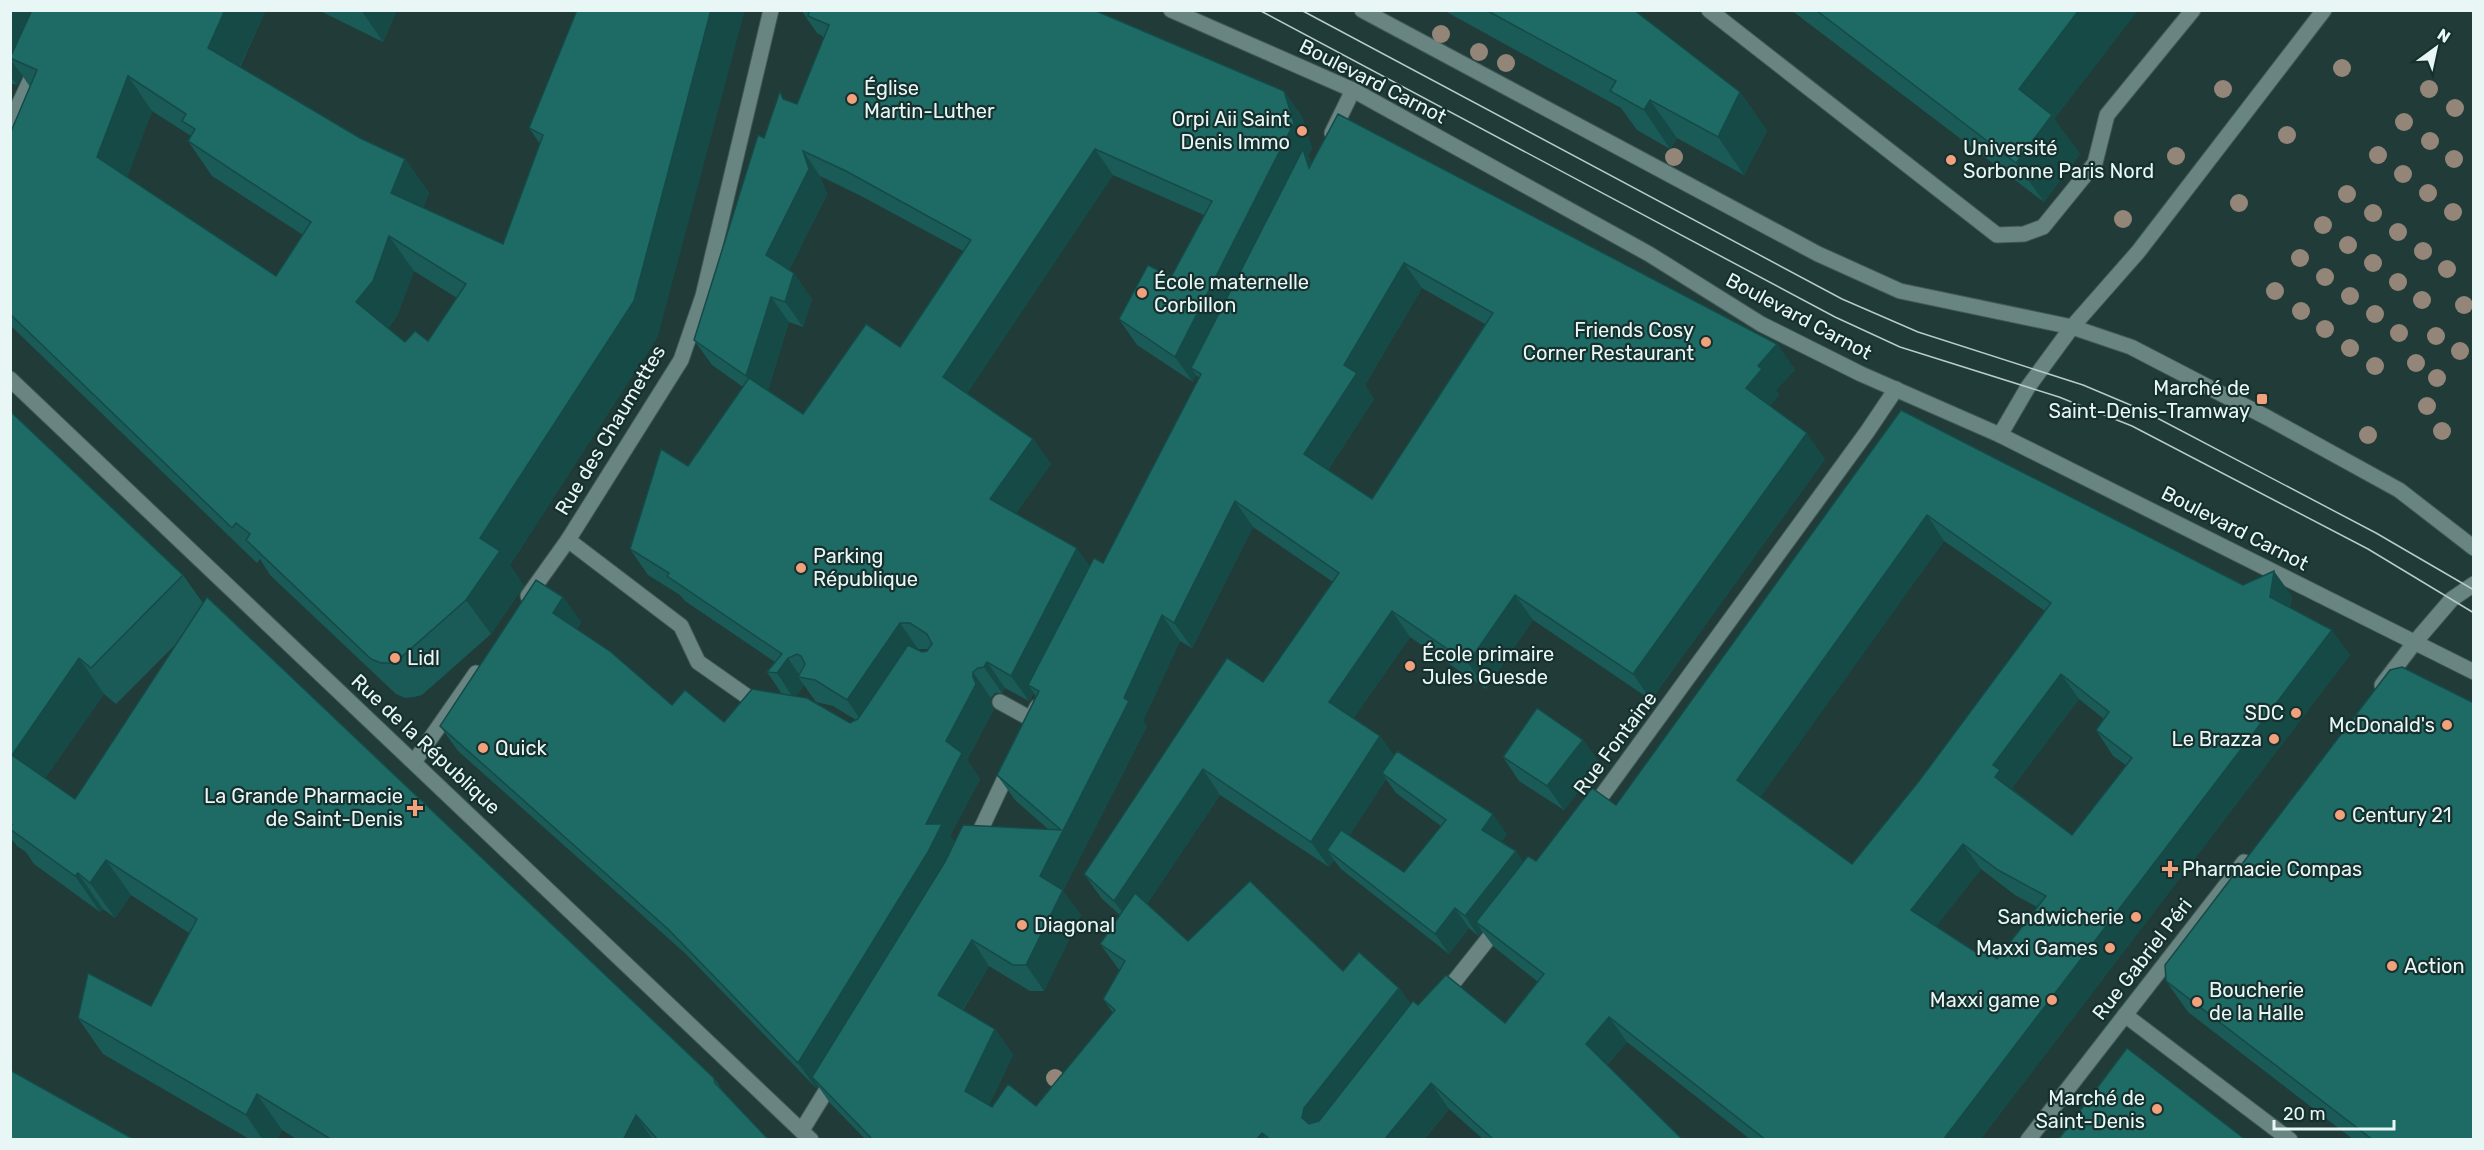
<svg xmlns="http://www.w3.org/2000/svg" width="2484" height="1150" viewBox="0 0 2484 1150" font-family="Rubik,sans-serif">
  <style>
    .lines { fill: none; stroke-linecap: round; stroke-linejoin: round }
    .service-casing { stroke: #425958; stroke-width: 17 }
    .pedestrian-casing { stroke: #425958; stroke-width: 17 }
    .minor-casing { stroke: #425958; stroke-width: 17 }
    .tertiary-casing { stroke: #425958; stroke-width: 17 }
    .service { stroke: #698582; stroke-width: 15 }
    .pedestrian { stroke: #698582; stroke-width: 15 }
    .minor { stroke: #698582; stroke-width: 15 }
    .tertiary { stroke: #698582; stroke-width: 15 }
    .tram { stroke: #b8cac9; stroke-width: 1.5 }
    .tree { fill: #938679 }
    .wall { fill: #1a5b57; fill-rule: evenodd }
    .shaded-wall { fill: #154a47 }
    .building { fill: #1e6a65; stroke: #154a47; stroke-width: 1.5; fill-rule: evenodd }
    .poi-dot { fill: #f1a17c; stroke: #16302e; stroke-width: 2 }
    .labels { text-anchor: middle; stroke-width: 4.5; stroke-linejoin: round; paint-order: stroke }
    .street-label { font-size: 20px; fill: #e8f7f6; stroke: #16302e }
    .poi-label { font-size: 20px; fill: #e8f7f6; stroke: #16302e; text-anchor: start }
  </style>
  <rect width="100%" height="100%" fill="#203b38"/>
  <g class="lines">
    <!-- service casing -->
    <g class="service-casing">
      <path id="service" d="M1709,10L1997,235L2024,234L2043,227L2095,163L2107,115L2193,10"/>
    </g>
    <!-- pedestrian casing -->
    <g class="pedestrian-casing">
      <g id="pedestrian">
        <path d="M10,124L36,68"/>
        <path d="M10,379L811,1140"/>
        <path d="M528,596L568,540"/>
        <path d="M414,762L476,673"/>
        <path d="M1590,812L1867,432L1896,389"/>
        <path d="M974,844L1011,765"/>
        <path d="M1442,997L1500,924"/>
        <path d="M802,1130L834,1078"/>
      </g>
    </g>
    <!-- minor casing -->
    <g class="minor-casing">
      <g id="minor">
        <path d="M1332,133L1353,90"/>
        <path d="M2000,435L2028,387L2072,327L2138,252L2324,10"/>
        <path d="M2382,685L2415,642"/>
        <path d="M1000,702L1031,719L1037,707"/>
        <path d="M764,704L755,702L698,662L681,626L568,540L681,360L703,296L771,10"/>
        <path d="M2125,1015L2290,1140"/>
        <path d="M2028,1140L2244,862"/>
      </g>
    </g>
    <!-- tertiary casing -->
    <g class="tertiary-casing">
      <g id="tertiary">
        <path d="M1171,10L1353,90L1649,254L1761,324L1861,374L2000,435L2474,672"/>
        <path d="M1362,10L1818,254L1900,291L2072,327L2131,347L2268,418L2399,490L2474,548"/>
        <path d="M2415,642L2452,599L2474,584"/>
      </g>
    </g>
    <!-- service -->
    <use href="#service" class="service"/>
    <!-- pedestrian -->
    <use href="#pedestrian" class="pedestrian"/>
    <!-- minor -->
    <use href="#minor" class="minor"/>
    <!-- tertiary -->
    <use href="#tertiary" class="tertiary"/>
    <!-- tram -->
    <g class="tram">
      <path d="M1259,10L1835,317L1900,347L2059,397L2132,426L2368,549L2474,613"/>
      <path d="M1301,10L1842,299L1918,332L2083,385L2140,409L2376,533L2474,590"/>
    </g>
  </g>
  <!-- trees -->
  <g class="tree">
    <circle cx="1441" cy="34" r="9"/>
    <circle cx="1479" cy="52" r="9"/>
    <circle cx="1506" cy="63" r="9"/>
    <circle cx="2342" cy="68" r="9"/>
    <circle cx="2223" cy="89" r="9"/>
    <circle cx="2429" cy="89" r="9"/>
    <circle cx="2455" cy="108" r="9"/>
    <circle cx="2404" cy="122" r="9"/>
    <circle cx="2287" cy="135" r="9"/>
    <circle cx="2430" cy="141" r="9"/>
    <circle cx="2378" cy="155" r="9"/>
    <circle cx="2176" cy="156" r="9"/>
    <circle cx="1674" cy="157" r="9"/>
    <circle cx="2454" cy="159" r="9"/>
    <circle cx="2403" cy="174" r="9"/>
    <circle cx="2428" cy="193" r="9"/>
    <circle cx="2347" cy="194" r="9"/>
    <circle cx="2239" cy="203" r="9"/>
    <circle cx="2453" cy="212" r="9"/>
    <circle cx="2373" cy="213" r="9"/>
    <circle cx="2123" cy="219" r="9"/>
    <circle cx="2323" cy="225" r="9"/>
    <circle cx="2398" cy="232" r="9"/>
    <circle cx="2348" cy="245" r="9"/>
    <circle cx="2423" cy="251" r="9"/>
    <circle cx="2300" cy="258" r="9"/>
    <circle cx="2373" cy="263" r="9"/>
    <circle cx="2447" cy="269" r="9"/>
    <circle cx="2325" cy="277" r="9"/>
    <circle cx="2398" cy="282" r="9"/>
    <circle cx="2275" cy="291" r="9"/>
    <circle cx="2350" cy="296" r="9"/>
    <circle cx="2422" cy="300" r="9"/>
    <circle cx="2464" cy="305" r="9"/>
    <circle cx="2301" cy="311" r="9"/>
    <circle cx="2375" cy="314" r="9"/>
    <circle cx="2325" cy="329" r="9"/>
    <circle cx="2399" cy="333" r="9"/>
    <circle cx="2436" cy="336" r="9"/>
    <circle cx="2350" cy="348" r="9"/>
    <circle cx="2460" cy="351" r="9"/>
    <circle cx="2416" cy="363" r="9"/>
    <circle cx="2375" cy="366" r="9"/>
    <circle cx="2437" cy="378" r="9"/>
    <circle cx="2427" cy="406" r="9"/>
    <circle cx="2442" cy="431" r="9"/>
    <circle cx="2368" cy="435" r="9"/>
    <circle cx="1055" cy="1078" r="9"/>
  </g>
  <!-- wall -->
  <g class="wall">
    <path d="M10,10H266L240,67L360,138L405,159L429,193L423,208L503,244L540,144L529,128L577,10L658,336L510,565L524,586L491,634L422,695L414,697L405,698L396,694L270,575L260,559L257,563L10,325V134L30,87L22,75L17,85L10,83ZM152,111L191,136L188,141L212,176L303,235L276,276L127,177ZM414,271L457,298L428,341L405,342L388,328L397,316Z"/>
    <path d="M318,10H397L383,42Z"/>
    <path d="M801,10H1094L1284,91L1302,117L1312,148L1308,156L1312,162L1777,344L1795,370L1776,390L1779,395L1770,406L1825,459L1651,700L1533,620L1486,689L1410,637L1353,719L1380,736L1394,756L1507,834L1501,842L1516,851L1523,862L1536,861L1616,805L1901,410L2243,585L2292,596L2290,608L2350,655L1980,1140H1751L1627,1042L1607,1065L1683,1140H1484L1449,1109L1424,1140H866L830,1103L818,1086L816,1088L687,955L458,751L440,726L563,597L581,622L577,629L672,705L724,722L782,694L767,672L775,662L685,601L680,595L648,575L630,549L743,387L712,365L694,340L786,100L797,104L824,38L821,35L817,33ZM1113,175L1204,215L1171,277L1119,319L1137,345L1193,382L1196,375L1199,378L1103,563L1089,566L1016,513L1051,464L1033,439L967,393ZM820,176L863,197L963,251L900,347L803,414L768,390L789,322L803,327L812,299L789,270L827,194ZM1422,288L1485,324L1372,499L1328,470L1374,399L1365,385ZM1253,527L1333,582L1263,682L1084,874L1102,899L1120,915L1100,944L1120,971L1103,999L1113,1013L1036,1106L992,1107L989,1105L1013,1055L995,1029L963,1010L989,966L1030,991H1044L1081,915L1063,891L1147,726L1143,721L1180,641L1192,648ZM1944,541L2045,611L1919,781L1852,864L1760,797ZM918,649H928L927,651L922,652L917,650ZM804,685L816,702L833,706L856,720L850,723L796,696ZM1005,688L1029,701L1034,693L1036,697L997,775L1015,800L1048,829L955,842L950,836L980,779L967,760L994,709L990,703L991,698L995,693H1002ZM2079,699L2104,719L2096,730L2113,756L2126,765L2072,835L2015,791L2012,788ZM1386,779L1396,793L1441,826L1404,872L1349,836ZM1220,795L1329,867L1334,860L1341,869L1449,954L1469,928L1478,936L1482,931L1494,947L1538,982L1505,1023L1418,1005H1411L1399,988L1343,971L1188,941L1147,904ZM1981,869L2015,895L2037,907L1997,959L1977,953L1936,926Z"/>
    <path d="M1443,10H1634L1740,92L1767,131L1744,175L1677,138L1670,149L1637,130L1621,108Z"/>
    <path d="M1791,10H2138L2054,119L2080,154L2044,202Z"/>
    <path d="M10,411L183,575L203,603L714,1078L723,1091L769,1140H298L282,1130L277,1140H251L103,1054L78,1018L151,1006L189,933L131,895L115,918L103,909L100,912L34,864L26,852L17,846L10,837ZM179,641L75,799L45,778L104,694L116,704Z"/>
    <path d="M1583,740L1600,764L1564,810L1519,781L1503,757Z"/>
    <path d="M2166,981L2474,1140H2354L2188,1012Z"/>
  </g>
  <!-- shaded-wall -->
  <g class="shaded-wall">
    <path d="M11,10H51L10,59Z"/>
    <path d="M225,10H266L232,82L208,48Z"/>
    <path d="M361,10H397L383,42Z"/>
    <path d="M711,10H745L658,336L510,565L524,586L491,634L466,600L480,538Z"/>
    <path d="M2079,10H2138L2054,119L2080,154L2044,202L2016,163L2019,89Z"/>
    <path d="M10,59L22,75L17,85L10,76Z"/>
    <path d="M128,76L152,111L122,192L97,157Z"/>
    <path d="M1284,91L1302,117L1312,148L1308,156L1321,174L1191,368L1196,375L1193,382L1175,357Z"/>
    <path d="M1740,92L1767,131L1744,175L1718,137Z"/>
    <path d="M1650,100L1677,138L1670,149L1644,110Z"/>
    <path d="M1095,149L1113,175L961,403L943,377Z"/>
    <path d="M803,151L820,176L827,194L784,281L766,255Z"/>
    <path d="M405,159L429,193L416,228L391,193Z"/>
    <path d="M389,236L414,271L397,316L380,337L356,302Z"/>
    <path d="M1404,263L1422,288L1365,385L1374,399L1322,479L1304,454L1344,365Z"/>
    <path d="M794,273L812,299L803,327L785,302Z"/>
    <path d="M771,297L789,322L764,402L746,376Z"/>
    <path d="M1777,344L1795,370L1776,390L1779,395L1764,414L1746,388L1758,366Z"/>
    <path d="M1807,433L1825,459L1651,700L1633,674Z"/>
    <path d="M1033,439L1051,464L1008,524L990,499Z"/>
    <path d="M1235,501L1253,527L1192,648L1174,623Z"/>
    <path d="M1927,515L1944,541L1755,805L1737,780Z"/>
    <path d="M1077,548L1095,573L1028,685L1034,693L1029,701L1011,676Z"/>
    <path d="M2274,571L2292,596L2287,623L2270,597Z"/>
    <path d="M1515,595L1533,620L1486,689L1468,663Z"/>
    <path d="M563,597L581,622L571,638L553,613Z"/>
    <path d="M1392,611L1410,637L1347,728L1329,702Z"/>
    <path d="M1162,615L1180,641L1143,721L1147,726L1063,891L1081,915L1044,991L1026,965L1040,876Z"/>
    <path d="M900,623L918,649L865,726L847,700Z"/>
    <path d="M2332,630L2350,655L1980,1140H1943Z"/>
    <path d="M79,658L104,694L37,790L12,755Z"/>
    <path d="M788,658L801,677H798L804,685L794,699L777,673Z"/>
    <path d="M987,662L1005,688L1002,693L984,667Z"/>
    <path d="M973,672L991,698L990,703L994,709L967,760L980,779L950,836L960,850L812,1077L818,1086L816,1088L798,1063L926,824L946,741L973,677Z"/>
    <path d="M2061,674L2079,699L2012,788L2018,796L1995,777L1993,765Z"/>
    <path d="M1380,736L1398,761L1382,773L1386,779L1336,857L1327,850L1334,860L1329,867L1311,842Z"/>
    <path d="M1583,740L1600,764L1564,810L1547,786Z"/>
    <path d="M1203,769L1220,795L1132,926L1114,901Z"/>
    <path d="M1493,814L1507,834L1496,849L1482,830Z"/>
    <path d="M1963,844L1981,869L1929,936L1911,910Z"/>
    <path d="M1516,851L1530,871L1476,922L1482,931L1478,936L1465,916Z"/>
    <path d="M106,860L131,895L115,918L90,883Z"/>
    <path d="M78,873L103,909L100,912L75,876Z"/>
    <path d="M1455,908L1469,928L1449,954L1435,934Z"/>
    <path d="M972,940L989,966L956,1020L938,995Z"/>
    <path d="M1399,988L1417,1013L1321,1134L1302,1118L1304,1108Z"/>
    <path d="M1609,1017L1627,1042L1603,1069L1586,1044Z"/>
    <path d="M995,1029L1013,1055L983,1117L965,1091Z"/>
    <path d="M1431,1083L1449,1109L1424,1140H1384Z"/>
    <path d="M257,1094L282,1130L277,1140H263L246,1115Z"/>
    <path d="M636,1115L653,1140H623Z"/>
    <path d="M1262,1133L1267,1140H1256Z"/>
  </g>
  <!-- building -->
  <g class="building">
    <path d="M32,10H225L208,48L360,138L405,159L391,193L503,244L543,135L529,128L577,10H711L634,301L480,538L500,551L466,600L398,660L390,663H381L371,659L246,540L250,534L236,523L232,528L10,314V134L37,70L10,58ZM128,76L186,114L182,121L195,129L188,141L311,222L276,276L97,157ZM389,236L466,284L428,341L415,331L405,342L356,302L373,281Z"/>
    <path d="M806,10H1094L1284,91L1294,123L1175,357L1119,319L1148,265L1171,277L1212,201L1095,149L943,377L1033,439L990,499L1077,548L1011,676L987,662L984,667L978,668L973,672V677L976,684L946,741L962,753L926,824H942L928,852L798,1063L669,930L440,726L536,580L563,597L553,613L611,652L672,705L685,690L724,722L752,689L807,698L850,723L858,719L908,645L922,652L927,651L932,644L927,634L910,623H900L847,700L815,680L798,677L805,664L801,656L797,654L788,658L777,673L767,672L782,654L667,576L669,573L630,549L661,449L688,466L749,378L803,414L866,324L900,347L971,240L846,171L803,151L809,169L766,255L794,273L785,302L771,297L746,376L694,340L758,135L764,138L780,91L783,99L797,104L829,25L808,16L809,12Z"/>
    <path d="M1486,10H1634L1740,92L1718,137L1650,100L1644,110L1610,91L1616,81Z"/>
    <path d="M1816,10H2079L2019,89L2052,115L2016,163Z"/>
    <path d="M1338,114L1777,344L1758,366L1762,369L1746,388L1807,433L1633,674L1515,595L1468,663L1392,611L1329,702L1380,736L1311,842L1203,769L1114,901L1084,874L1227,658L1263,682L1339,573L1235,501L1174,623L1162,615L1124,698L1129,701L1040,876L1063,890L1026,965H1013L972,940L938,995L995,1029L965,1091L992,1107L1008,1084L1036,1106L1115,1010L1103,999L1125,961L1100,944L1135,893L1188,941L1250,881L1343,971L1359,952L1399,988L1304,1108L1302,1118L1309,1124L1319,1121L1413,1001L1418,1005L1446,975L1505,1023L1544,974L1476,922L1528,856L1536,861L1592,788L1616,805L1901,410L2243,585L2274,571L2270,597L2332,630L1943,1140H1766L1609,1017L1586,1044L1683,1140H1494L1431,1083L1384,1140H1271L1262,1133L1256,1140H873L812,1077L945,862L963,825L1061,830L997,775L1039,691L1028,685L1094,558L1103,563L1201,374L1191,368L1303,149L1309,168ZM1404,263L1493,313L1372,499L1304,454L1357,373L1344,365ZM1927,515L2051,603L1919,781L1852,864L1737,780ZM2061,674L2109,712L2096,730L2132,758L2072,835L1995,777L2000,770L1993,765ZM1963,844L1998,870L2046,896L1997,959L1981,948L1977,953L1911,910Z"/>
    <path d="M10,411L183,575L91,668L79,658L12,755L75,799L207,597L714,1078L715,1083L769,1140H658L636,1115L623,1140H332L257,1094L246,1115L78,1018L88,973L151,1006L197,919L106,860L90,883L78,873L75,876L10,829V827L12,825L10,824Z"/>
    <path d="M2402,667L2474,703V1140H2373L2166,981L2165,965L2390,670Z"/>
    <path d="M1537,708L1583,740L1547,786L1503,757Z"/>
    <path d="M1397,751L1493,814L1482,830L1516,851L1465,916L1455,908L1435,934L1327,850L1341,830L1404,872L1446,820L1382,773Z"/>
    <path d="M2127,1048L2246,1140H2058Z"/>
    <path d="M10,1070L135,1140H10Z"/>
  </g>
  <!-- markers -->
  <g class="poi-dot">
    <circle cx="852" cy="99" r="6"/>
    <circle cx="1302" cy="131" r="6"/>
    <circle cx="1951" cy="160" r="6"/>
    <circle cx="1142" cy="293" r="6"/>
    <circle cx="1706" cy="342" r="6"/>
    <rect x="2256" y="393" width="12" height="12" rx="3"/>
    <circle cx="801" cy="568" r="6"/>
    <circle cx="395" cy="658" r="6"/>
    <circle cx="1410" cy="666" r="6"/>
    <circle cx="2296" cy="713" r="6"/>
    <circle cx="2447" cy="725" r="6"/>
    <circle cx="2274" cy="739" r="6"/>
    <circle cx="483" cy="748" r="6"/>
    <path d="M412 799h6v6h6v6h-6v6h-6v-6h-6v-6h6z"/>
    <circle cx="2340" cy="815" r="6"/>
    <path d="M2167 860h6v6h6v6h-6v6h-6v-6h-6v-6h6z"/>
    <circle cx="2136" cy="917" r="6"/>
    <circle cx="1022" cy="925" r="6"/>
    <circle cx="2110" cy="948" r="6"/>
    <circle cx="2392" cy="966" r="6"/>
    <circle cx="2052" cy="1000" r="6"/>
    <circle cx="2197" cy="1002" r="6"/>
    <circle cx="2157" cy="1109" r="6"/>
  </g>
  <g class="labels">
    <!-- street labels -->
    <g class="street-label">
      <text transform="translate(1373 81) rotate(27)" y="7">Boulevard Carnot</text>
      <text transform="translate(1799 316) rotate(28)" y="7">Boulevard Carnot</text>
      <text transform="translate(610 430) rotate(-59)" y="7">Rue des Chaumettes</text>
      <text transform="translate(2235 528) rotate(27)" y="7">Boulevard Carnot</text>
      <text transform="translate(1615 743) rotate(-53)" y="7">Rue Fontaine</text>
      <text transform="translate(426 744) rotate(43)" y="7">Rue de la République</text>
      <text transform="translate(2142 959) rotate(-52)" y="7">Rue Gabriel Péri</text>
    </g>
    <!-- poi labels -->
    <g class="poi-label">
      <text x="864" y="95">Église<tspan x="864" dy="23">Martin-Luther</tspan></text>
      <text x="1290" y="126" text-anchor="end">Orpi Aii Saint<tspan x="1290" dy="23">Denis Immo</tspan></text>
      <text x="1963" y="155">Université<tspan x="1963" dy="23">Sorbonne Paris Nord</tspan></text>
      <text x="1154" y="289">École maternelle<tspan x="1154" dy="23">Corbillon</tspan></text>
      <text x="1694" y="337" text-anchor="end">Friends Cosy<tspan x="1694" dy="23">Corner Restaurant</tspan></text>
      <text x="2250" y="395" text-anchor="end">Marché de<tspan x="2250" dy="23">Saint-Denis-Tramway</tspan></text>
      <text x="813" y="563">Parking<tspan x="813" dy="23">République</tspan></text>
      <text x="1422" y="661">École primaire<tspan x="1422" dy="23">Jules Guesde</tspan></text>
      <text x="407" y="665">Lidl</text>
      <text x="2284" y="720" text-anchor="end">SDC</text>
      <text x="2435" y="732" text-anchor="end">McDonald's</text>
      <text x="2262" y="746" text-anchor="end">Le Brazza</text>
      <text x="495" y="755">Quick</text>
      <text x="403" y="803" text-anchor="end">La Grande Pharmacie<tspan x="403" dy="23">de Saint-Denis</tspan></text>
      <text x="2352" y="822">Century 21</text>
      <text x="2182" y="876">Pharmacie Compas</text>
      <text x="2124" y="924" text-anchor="end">Sandwicherie</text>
      <text x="1034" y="932">Diagonal</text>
      <text x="2098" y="955" text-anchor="end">Maxxi Games</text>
      <text x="2404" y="973">Action</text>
      <text x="2209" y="997">Boucherie<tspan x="2209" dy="23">de la Halle</tspan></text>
      <text x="2040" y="1007" text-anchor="end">Maxxi game</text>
      <text x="2145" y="1105" text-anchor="end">Marché de<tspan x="2145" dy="23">Saint-Denis</tspan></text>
    </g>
  </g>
  <!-- border -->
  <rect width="2484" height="1150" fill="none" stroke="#e8f7f6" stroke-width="24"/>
  <!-- north arrow -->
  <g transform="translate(2436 48) rotate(33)" stroke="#16302e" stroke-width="4.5" paint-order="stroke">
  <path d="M0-4.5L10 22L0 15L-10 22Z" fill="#e8f7f6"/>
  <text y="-9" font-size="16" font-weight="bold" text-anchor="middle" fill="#e8f7f6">N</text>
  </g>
  <!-- scale -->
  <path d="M2274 1120v9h120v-9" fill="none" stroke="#e8f7f6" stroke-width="3"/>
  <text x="2283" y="1120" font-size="18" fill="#e8f7f6" stroke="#16302e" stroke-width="4.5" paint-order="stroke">20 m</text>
</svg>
